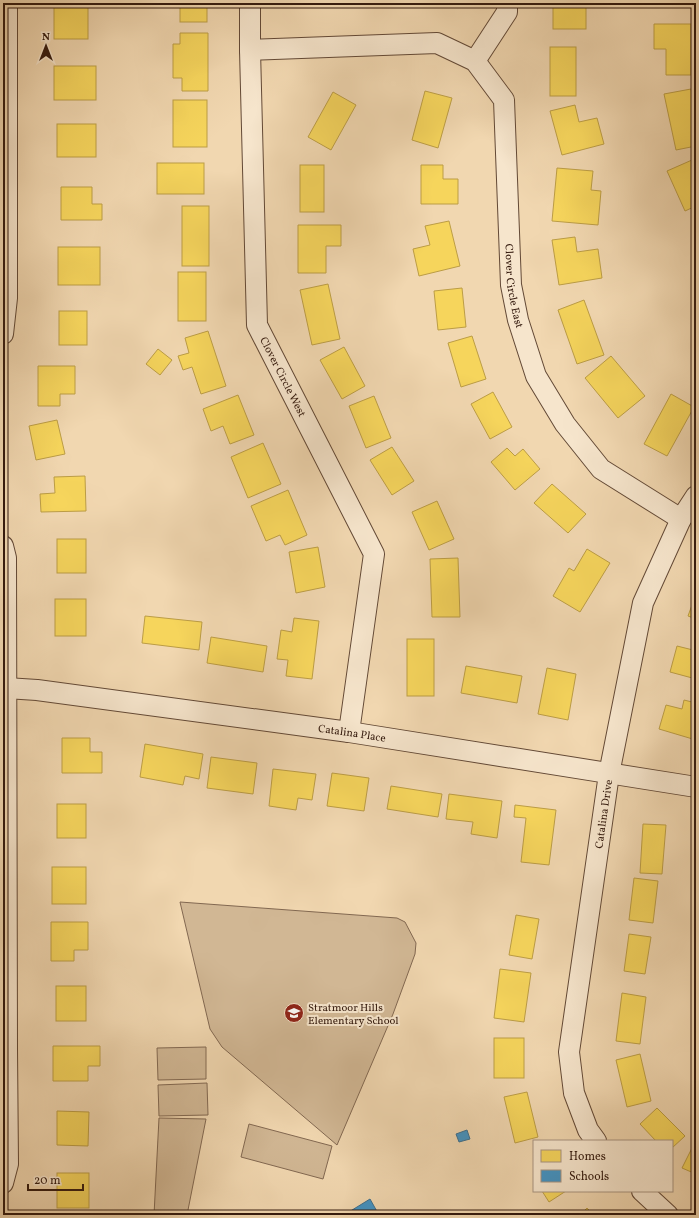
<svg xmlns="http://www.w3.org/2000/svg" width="699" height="1218" viewBox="0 0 699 1218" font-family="Vollkorn,serif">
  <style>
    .green { fill: #d1b794; stroke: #826851 }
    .homes { fill: #f6d55c; stroke: #bc9d45 }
    .schools { fill: #4393c3; stroke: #3e6f8d }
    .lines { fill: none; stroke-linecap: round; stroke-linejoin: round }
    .street-casing { stroke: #634936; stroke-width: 22 }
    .street { stroke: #f6e5cc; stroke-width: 20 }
    .labels { text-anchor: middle; stroke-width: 4; stroke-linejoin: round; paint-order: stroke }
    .street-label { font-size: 11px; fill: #341a0e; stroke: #f6e5cc }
    .poi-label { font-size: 11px; fill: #341a0e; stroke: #f6e5cc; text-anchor: start }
  </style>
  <rect width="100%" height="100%" fill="#f1d7b0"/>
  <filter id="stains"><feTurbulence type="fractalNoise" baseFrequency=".005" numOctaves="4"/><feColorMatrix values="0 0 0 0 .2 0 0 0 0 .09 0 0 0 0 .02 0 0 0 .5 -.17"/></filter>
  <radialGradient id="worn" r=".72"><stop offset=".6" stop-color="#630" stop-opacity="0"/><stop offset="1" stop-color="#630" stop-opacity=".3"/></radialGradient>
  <!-- green -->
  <g class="green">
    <path d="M180,902L397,918L405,922L416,943L415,954L393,1014L337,1145L222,1047L210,1029Z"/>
    <path d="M206,1047V1079L158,1080L157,1048Z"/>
    <path d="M207,1083L208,1115L159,1116L158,1085Z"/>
    <path d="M159,1118L206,1119L187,1215H154Z"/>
    <path d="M249,1124L332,1146L323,1179L241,1157Z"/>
  </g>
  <!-- homes -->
  <g class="homes">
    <rect x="54" y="3" width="34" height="36"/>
    <rect x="180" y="3" width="27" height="19"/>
    <rect x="553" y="3" width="33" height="26"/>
    <path d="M654,24H691V75H666V49H654Z"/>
    <path d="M180,33H208V91H182V78H173V44H180Z"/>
    <rect x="550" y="47" width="26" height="49"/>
    <rect x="54" y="66" width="42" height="34"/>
    <path d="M691,89L696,116V146L676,150L664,94Z"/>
    <path d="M425,91L452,98L438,148L412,140Z"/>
    <path d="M333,92L356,105L331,150L308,137Z"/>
    <rect x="173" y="100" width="34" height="47"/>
    <path d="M575,105L579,122L597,118L604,144L562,155L550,111Z"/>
    <rect x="57" y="124" width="39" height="33"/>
    <path d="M692,160L696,167V206L685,211L667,171Z"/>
    <rect x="157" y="163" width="47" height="31"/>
    <rect x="300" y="165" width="24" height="47"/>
    <path d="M421,165H443V179H458V204H421Z"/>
    <path d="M557,168L593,171L591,190L601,191L598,225L552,221Z"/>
    <path d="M61,187H92V204H102V220H61Z"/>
    <rect x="182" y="206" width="27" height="60"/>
    <path d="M449,221L460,266L419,276L413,249L430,245L425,226Z"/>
    <path d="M298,225H341V246H326V273H298Z"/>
    <path d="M575,237L577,252L598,249L602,278L559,285L552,240Z"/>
    <rect x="58" y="247" width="42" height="38"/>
    <rect x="178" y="272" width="28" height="49"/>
    <path d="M328,284L340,339L312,345L300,290Z"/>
    <path d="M462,288L466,327L438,330L434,291Z"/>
    <path d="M584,300L604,355L577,364L558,310Z"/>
    <rect x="59" y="311" width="28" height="34"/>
    <path d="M208,331L226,386L201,394L192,367L183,370L178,356L189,353L185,338Z"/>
    <path d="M472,336L486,379L461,387L448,343Z"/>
    <path d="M344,347L365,386L342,399L320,360Z"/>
    <path d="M158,349L172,360L160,375L146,364Z"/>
    <path d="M611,356L645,396L618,418L585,378Z"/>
    <path d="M38,366H75V394H60V406H38Z"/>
    <path d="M493,392L512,427L490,439L471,404Z"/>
    <path d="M671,394L694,407L667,456L644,444Z"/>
    <path d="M238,395L254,435L230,444L223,426L211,431L203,409Z"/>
    <path d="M374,396L391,438L366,448L349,406Z"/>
    <path d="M57,420L65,454L36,460L29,426Z"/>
    <path d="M263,443L281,484L248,498L231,457Z"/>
    <path d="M392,447L414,481L392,495L370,460Z"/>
    <path d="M507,448L515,456L523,449L540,469L515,490L491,462Z"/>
    <path d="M85,476L86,511L41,512L40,494L55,493L54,477Z"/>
    <path d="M552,484L586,514L568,533L534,503Z"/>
    <path d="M288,490L307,535L285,545L280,535L266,541L251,506Z"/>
    <path d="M437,501L454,539L429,550L412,512Z"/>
    <rect x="57" y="539" width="29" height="34"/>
    <path d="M318,547L325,587L296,593L289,552Z"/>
    <path d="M587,549L610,563L580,612L553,596L569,568L574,571Z"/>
    <path d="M458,558L460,617H432L430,559Z"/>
    <path d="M696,594V619L688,616Z"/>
    <rect x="55" y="599" width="31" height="37"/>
    <path d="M145,616L202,622L199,650L142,643Z"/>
    <path d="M294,618L319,621L312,679L286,676L288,660L277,659L281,630L292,632Z"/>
    <path d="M211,637L267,646L263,672L207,663Z"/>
    <rect x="407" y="639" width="27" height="57"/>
    <path d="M696,639V679L670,672L677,646L693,650Z"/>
    <path d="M466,666L522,676L517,703L461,693Z"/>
    <path d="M547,668L576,674L568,720L538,714Z"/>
    <path d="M684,700L696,703V740L659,729L666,705L682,709Z"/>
    <path d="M62,738H90V752H102V773H62Z"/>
    <path d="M145,744L203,754L199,779L185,776L183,785L140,777Z"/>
    <path d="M211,757L257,763L253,794L207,788Z"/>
    <path d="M273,769L316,774L312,800L298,798L296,810L269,806Z"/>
    <path d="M332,773L369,778L364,811L327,806Z"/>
    <path d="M391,786L442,794L438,817L387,809Z"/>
    <path d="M449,794L502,801L497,838L471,834L473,822L446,819Z"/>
    <rect x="57" y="804" width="29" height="34"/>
    <path d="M515,805L556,810L549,865L521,862L526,818L514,817Z"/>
    <path d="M643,824L666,825L662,874L640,873Z"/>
    <rect x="52" y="867" width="34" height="37"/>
    <path d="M634,878L658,881L653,923L629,920Z"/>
    <path d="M516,915L539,919L532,959L509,955Z"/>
    <path d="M51,922H88V950H74V961H51Z"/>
    <path d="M629,934L651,937L645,974L624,971Z"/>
    <path d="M500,969L531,973L524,1022L494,1018Z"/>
    <rect x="56" y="986" width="30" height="35"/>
    <path d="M622,993L646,997L640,1044L616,1041Z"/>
    <rect x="494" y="1038" width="30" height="40"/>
    <path d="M53,1046H100V1066H88V1081H53Z"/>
    <path d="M640,1054L651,1101L627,1107L616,1060Z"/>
    <path d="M527,1092L538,1137L515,1143L504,1097Z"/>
    <path d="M657,1108L685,1136L672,1148V1141H656L640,1124Z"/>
    <path d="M57,1111L89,1112L88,1146L57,1145Z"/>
    <path d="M693,1146L696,1148V1174L682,1168Z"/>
    <rect x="57" y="1173" width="32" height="35"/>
    <path d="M542,1191H566L549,1202Z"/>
    <path d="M587,1208L594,1215H580Z"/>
  </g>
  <!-- schools -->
  <g class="schools">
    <path d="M467,1130L470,1139L459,1142L456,1134Z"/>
    <path d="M370,1199L379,1215H344Z"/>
  </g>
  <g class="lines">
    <!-- street casing -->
    <g class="street-casing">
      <g id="street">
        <path id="s1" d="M250,3V50L257,325L374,554L349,732"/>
        <path id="s2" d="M250,50L437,43L475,61L504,100L511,285L518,320L536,376L565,424L601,469L681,519"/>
        <path d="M475,61L507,12V3"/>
        <path d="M3,334L7,298V3"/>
        <path d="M3,546L6,558L7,1049L8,1164L3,1183"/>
        <path id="s3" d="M6,688L37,690L349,732L696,787"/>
        <path id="s4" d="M596,1141L588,1130L574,1093L569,1052L609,774L643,603L681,519L696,496"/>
        <path d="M642,1191L668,1215"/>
      </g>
    </g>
    <!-- street -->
    <use href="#street" class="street"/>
  </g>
  <!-- icons -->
  <defs>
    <g id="school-disc" transform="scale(1)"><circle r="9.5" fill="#8f2418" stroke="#f6e5cc"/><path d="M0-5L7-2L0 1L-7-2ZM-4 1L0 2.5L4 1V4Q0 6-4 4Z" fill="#fff"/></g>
  </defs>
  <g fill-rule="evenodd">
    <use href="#school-disc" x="294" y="1013"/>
  </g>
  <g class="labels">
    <!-- street labels -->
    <g class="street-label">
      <text dy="4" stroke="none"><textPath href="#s2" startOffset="464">Clover Circle East</textPath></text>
      <text dy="4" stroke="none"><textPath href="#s1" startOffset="380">Clover Circle West</textPath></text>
      <text dy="4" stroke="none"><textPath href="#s3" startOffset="349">Catalina Place</textPath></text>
      <text dy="4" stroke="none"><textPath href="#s4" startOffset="335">Catalina Drive</textPath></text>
    </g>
    <!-- poi labels -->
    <g class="poi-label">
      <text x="308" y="1011">Stratmoor Hills<tspan x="308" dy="13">Elementary School</tspan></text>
    </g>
  </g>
  <!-- margin -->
  <rect width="699" height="1218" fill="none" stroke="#f1d7b0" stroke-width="16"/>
  <rect x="4" y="4" width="691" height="1210" fill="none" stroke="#341a0e" stroke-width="2"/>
  <rect x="8" y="8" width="683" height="1202" fill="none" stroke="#341a0e"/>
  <!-- legend -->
  <rect x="533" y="1140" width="140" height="52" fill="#f6e5cc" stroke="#a89480"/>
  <rect x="541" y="1150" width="20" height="12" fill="#f6d55c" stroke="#a89480"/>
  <text x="569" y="1160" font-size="12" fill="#341a0e">Homes</text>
  <rect x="541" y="1170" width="20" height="12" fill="#4393c3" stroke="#a89480"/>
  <text x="569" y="1180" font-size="12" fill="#341a0e">Schools</text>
  <!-- north arrow -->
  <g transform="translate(46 46)" stroke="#f6e5cc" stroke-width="3" paint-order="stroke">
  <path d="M0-3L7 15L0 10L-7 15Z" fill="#341a0e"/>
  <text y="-6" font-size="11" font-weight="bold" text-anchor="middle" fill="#341a0e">N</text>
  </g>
  <!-- scale -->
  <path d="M28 1184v6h55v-6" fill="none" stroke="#341a0e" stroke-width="2"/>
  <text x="34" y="1184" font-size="12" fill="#341a0e" stroke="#f6e5cc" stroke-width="3" paint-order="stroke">20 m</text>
  <rect width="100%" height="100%" filter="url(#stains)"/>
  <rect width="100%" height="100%" fill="url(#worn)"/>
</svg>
